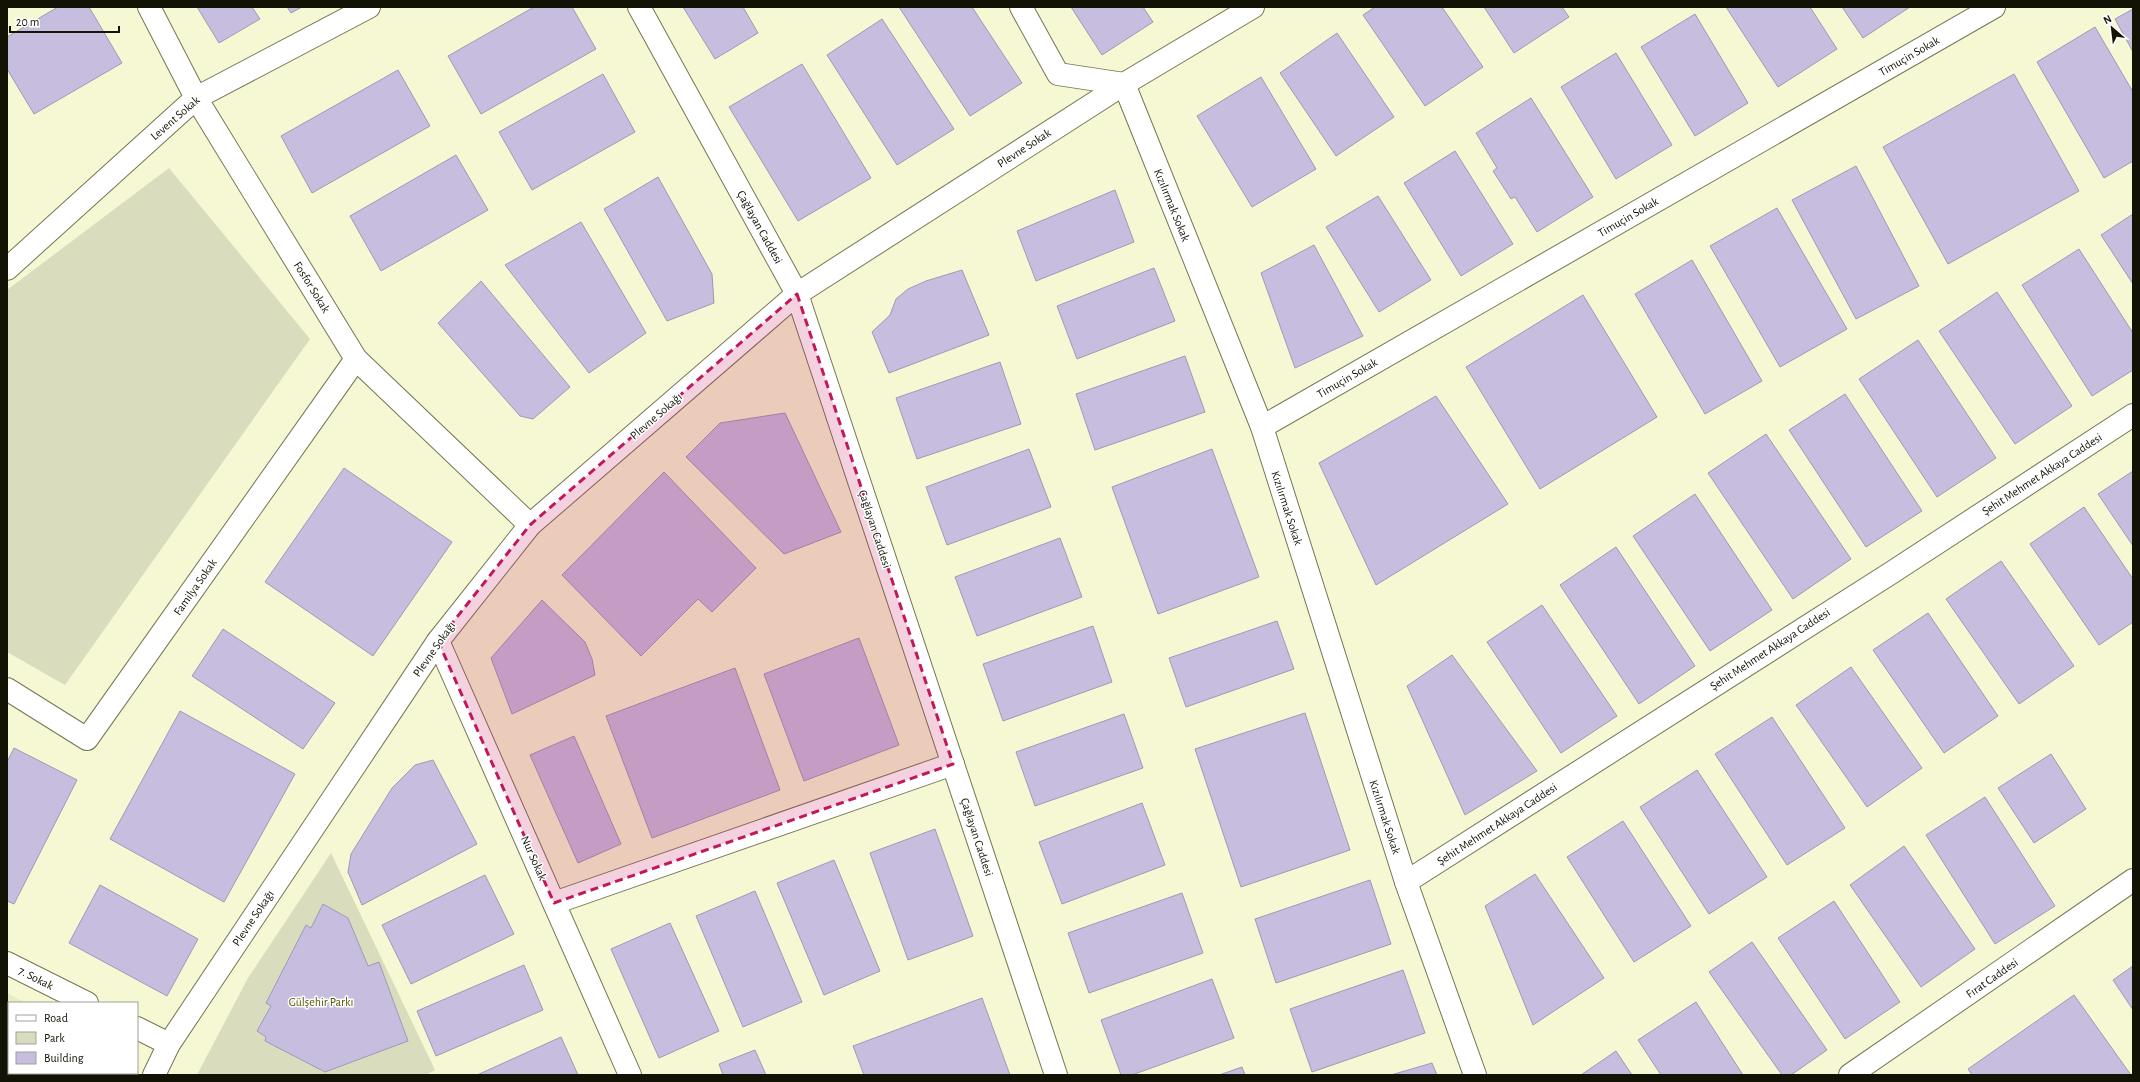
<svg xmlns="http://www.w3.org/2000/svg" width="2140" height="1082" viewBox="0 0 2140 1082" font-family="'Alegreya Sans',sans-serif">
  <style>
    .built { fill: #e9ecbe }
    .green { fill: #dadcbe }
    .building { fill: #c6bddf; stroke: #a197b9 }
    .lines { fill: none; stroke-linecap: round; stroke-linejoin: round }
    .minor-casing { stroke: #757655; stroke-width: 24 }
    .minor { stroke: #fff; stroke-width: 22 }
    .marked { fill: #c2185b; fill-opacity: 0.2; stroke: #c2185b; stroke-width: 3; stroke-dasharray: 8 5; stroke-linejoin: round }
    .labels { text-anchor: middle; stroke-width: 3; stroke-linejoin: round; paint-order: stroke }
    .street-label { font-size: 12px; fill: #121205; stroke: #fff }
    .park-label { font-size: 12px; fill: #555600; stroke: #fff }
  </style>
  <rect width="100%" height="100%" fill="#f5f8d2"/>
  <!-- built -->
  <path class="built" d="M7,993L26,1003H9V1073H129L128,1075H7Z"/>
  <!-- green -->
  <g class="green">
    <path d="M169,168L310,339L65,685L7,652V290Z"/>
    <path d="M331,853L435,1070L426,1075H197L248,978Z"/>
  </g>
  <!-- building -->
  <g class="building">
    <path d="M58,7H89L122,63L34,114L7,69V37Z"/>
    <path d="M197,7H252L260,19L219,43Z"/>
    <path d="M287,7H302L291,13Z"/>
    <path d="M534,7H572L596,49L481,114L448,56Z"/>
    <path d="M683,7H743L758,33L715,59Z"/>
    <path d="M899,7H972L1022,83L970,116Z"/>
    <path d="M1071,7H1143L1153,22L1102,55Z"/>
    <path d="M1375,7H1442L1483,67L1425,106L1363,15Z"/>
    <path d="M1484,7H1562L1569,17L1514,53Z"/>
    <path d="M1726,7H1810L1837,49L1778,87Z"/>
    <path d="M1842,7H1910L1863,38Z"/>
    <path d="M2133,9V52L2115,19Z"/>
    <path d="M1695,14L1748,103L1695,136L1641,47Z"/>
    <path d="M882,19L954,129L897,165L827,55Z"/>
    <path d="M2095,27L2133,92V161L2104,178L2037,62Z"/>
    <path d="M1337,33L1394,117L1336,156L1280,73Z"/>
    <path d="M1616,53L1672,145L1616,179L1561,87Z"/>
    <path d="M802,64L871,178L798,221L729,107Z"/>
    <path d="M398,70L430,126L312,193L281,136Z"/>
    <path d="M603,74L635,132L532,190L499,132Z"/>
    <path d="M2014,74L2079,191L1948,264L1883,147Z"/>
    <path d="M1261,77L1316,169L1252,207L1197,116Z"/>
    <path d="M1531,98L1593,197L1537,232L1515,197L1511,199L1493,171L1497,168L1476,133Z"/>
    <path d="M1455,151L1513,244L1461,276L1404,183Z"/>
    <path d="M456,155L488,210L381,271L350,216Z"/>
    <path d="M1856,166L1919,286L1856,319L1792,200Z"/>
    <path d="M658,177L712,274L714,303L667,321L604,209Z"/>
    <path d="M1115,190L1134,242L1036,281L1017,231Z"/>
    <path d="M1378,196L1431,280L1379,312L1326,227Z"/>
    <path d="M1777,208L1847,329L1780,367L1710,246Z"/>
    <path d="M2133,214V284L2101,235Z"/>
    <path d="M581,222L646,333L589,373L505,265Z"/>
    <path d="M1314,245L1363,336L1295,368L1261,273Z"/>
    <path d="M2079,249L2133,333V370L2092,396L2022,285Z"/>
    <path d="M1692,260L1762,381L1705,414L1635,294Z"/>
    <path d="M1154,268L1175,321L1077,359L1057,306Z"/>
    <path d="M962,270L989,335L889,373L872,332L890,315L896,299L908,289L926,281Z"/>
    <path d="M481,281L570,387L533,419L520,416L438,323Z"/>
    <path d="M1997,292L2072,406L2015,444L1939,331Z"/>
    <path d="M1583,295L1657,417L1540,489L1466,367Z"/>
    <path d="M1918,340L1996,458L1937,497L1859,379Z"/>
    <path d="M1185,356L1205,412L1095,450L1076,394Z"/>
    <path d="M1000,362L1021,424L917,459L896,398Z"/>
    <path d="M1845,394L1922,511L1866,547L1789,430Z"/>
    <path d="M1436,396L1508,504L1376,585L1319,463Z"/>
    <path d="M785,413L841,532L784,554L686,457L720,423Z"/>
    <path d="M1766,434L1851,559L1793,599L1708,473Z"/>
    <path d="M1029,449L1051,507L947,545L926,487Z"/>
    <path d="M1212,449L1259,577L1158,614L1112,487Z"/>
    <path d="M344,468L452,542L373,656L265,582Z"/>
    <path d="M2133,471V546L2098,494Z"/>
    <path d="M664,472L756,568L712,612L698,599L641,656L562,575Z"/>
    <path d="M1695,494L1772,610L1710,651L1633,536Z"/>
    <path d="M2084,507L2133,579V622L2099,645L2030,544Z"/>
    <path d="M1060,538L1082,597L977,636L955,577Z"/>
    <path d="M1616,547L1695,666L1639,704L1560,585Z"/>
    <path d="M2001,561L2074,666L2019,704L1946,599Z"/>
    <path d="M542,600L585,642L592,659L595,675L512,714L491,658Z"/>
    <path d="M1542,605L1617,716L1561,753L1487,642Z"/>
    <path d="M1928,613L1998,716L1944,753L1873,650Z"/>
    <path d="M1277,621L1294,669L1186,707L1169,658Z"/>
    <path d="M1093,626L1112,682L1003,721L983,664Z"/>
    <path d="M223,629L335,703L303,749L192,676Z"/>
    <path d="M859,638L899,745L804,781L764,674Z"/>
    <path d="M1452,655L1537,771L1465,815L1407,686Z"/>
    <path d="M1851,667L1922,768L1867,807L1796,705Z"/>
    <path d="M735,668L780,790L652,838L606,716Z"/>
    <path d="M180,711L295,774L224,902L110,839Z"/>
    <path d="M1305,713L1350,850L1241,887L1195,749Z"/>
    <path d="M1124,714L1143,768L1035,806L1016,752Z"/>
    <path d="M1772,717L1845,828L1787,865L1715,754Z"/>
    <path d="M574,736L621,844L578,863L530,755Z"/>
    <path d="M14,748L77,780L14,904L7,901V762Z"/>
    <path d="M2051,754L2086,809L2034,843L1998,788Z"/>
    <path d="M433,760L477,844L362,905L348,872L351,854L392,788L415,765Z"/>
    <path d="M1697,770L1767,877L1709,914L1640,807Z"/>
    <path d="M1985,797L2055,906L1995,944L1926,835Z"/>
    <path d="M1142,803L1165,865L1062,904L1039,842Z"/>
    <path d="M1623,821L1691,926L1634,962L1567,857Z"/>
    <path d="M935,829L973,936L908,960L870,853Z"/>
    <path d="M1904,846L1975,949L1921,987L1850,885Z"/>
    <path d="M834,860L880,971L824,995L777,883Z"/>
    <path d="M1535,874L1604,978L1533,1025L1485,906Z"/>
    <path d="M485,875L514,934L411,984L382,925Z"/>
    <path d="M1370,880L1391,944L1276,983L1255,919Z"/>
    <path d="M100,885L198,939L167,996L69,943Z"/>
    <path d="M755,891L802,1002L743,1027L696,916Z"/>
    <path d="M1182,893L1203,953L1089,993L1068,933Z"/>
    <path d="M1834,901L1900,1002L1845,1039L1778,938Z"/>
    <path d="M323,904L348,918L368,966L379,962L408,1041L325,1072L265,1041L266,1037L257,1031L271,1006L266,1003L306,925L311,928Z"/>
    <path d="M670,923L719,1031L659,1058L611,949Z"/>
    <path d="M1752,942L1827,1050L1791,1075H1782L1709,972Z"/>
    <path d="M524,965L543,1010L436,1056L417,1011Z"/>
    <path d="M2133,966V1010L2113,980Z"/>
    <path d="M1403,970L1425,1033L1312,1072L1290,1009Z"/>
    <path d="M1212,979L1234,1038L1132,1075H1121L1101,1020Z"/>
    <path d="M2074,995L2131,1075H1972L1968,1069Z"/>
    <path d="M982,998L1010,1075H864L853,1046Z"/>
    <path d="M1696,1002L1743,1075H1661L1638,1040Z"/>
    <path d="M561,1037L578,1075H477Z"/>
    <path d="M755,1050L766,1075H723L719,1064Z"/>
    <path d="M1616,1051L1632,1075H1581Z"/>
    <path d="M7,1058H9V1073H40L44,1075H7Z"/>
    <path d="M1432,1063L1437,1075H1391Z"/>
    <path d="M1242,1067L1245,1075H1219Z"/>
  </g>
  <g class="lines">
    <!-- minor casing -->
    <g class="minor-casing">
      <g id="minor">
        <path d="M149,7L196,98L356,359L530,525"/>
        <path d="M639,7L797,294L1056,1075"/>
        <path d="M1021,7L1058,74L1124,84L1262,427L1406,882L1475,1075"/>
        <path d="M7,269L196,98L369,7"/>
        <path d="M1262,427L1994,7"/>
        <path d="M438,641L630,1075"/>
        <path d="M7,689L87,739L356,359"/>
        <path d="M1406,882L1891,573L2133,415"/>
        <path d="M554,903L953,764"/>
        <path d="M7,963L87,1003"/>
        <path d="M137,1028L169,1044"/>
        <path d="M154,1075L169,1044L438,641L530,525L797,294L1124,84L1253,7"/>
        <path d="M1850,1075L2133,880"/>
      </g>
    </g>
    <!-- minor -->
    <use href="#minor" class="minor"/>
  </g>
  <!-- marked area -->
  <path class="marked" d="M797,294L953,764L554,903L438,641L530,525Z"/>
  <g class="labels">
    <!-- street labels -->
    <g class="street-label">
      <text transform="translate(1909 56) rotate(-30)" y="4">Timuçin Sokak</text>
      <text transform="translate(175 118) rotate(-41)" y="4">Levent Sokak</text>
      <text transform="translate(1024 148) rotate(-33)" y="4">Plevne Sokak</text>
      <text transform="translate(1172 205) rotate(68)" y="4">Kızılırmak Sokak</text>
      <text transform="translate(1628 217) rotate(-30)" y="4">Timuçin Sokak</text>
      <text transform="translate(760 227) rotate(61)" y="4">Çağlayan Caddesi</text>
      <text transform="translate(312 287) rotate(58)" y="4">Fosfor Sokak</text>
      <text transform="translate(1347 378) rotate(-30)" y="4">Timuçin Sokak</text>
      <text transform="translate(656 416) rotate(-41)" y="4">Plevne Sokağı</text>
      <text transform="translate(2042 474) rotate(-33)" y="4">Şehit Mehmet Akkaya Caddesi</text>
      <text transform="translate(1287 508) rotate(72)" y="4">Kızılırmak Sokak</text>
      <text transform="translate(875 529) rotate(72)" y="4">Çağlayan Caddesi</text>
      <text transform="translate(195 587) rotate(-55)" y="4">Familya Sokak</text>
      <text transform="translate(434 649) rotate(-55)" y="4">Plevne Sokağı</text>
      <text transform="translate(1770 649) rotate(-33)" y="4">Şehit Mehmet Akkaya Caddesi</text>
      <text transform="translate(1385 817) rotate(72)" y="4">Kızılırmak Sokak</text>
      <text transform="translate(1497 824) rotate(-33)" y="4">Şehit Mehmet Akkaya Caddesi</text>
      <text transform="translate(977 837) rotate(72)" y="4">Çağlayan Caddesi</text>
      <text transform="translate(534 858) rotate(66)" y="4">Nur Sokak</text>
      <text transform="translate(253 918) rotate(-56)" y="4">Plevne Sokağı</text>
      <text transform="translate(36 978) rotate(27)" y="4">7. Sokak</text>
      <text transform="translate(1992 978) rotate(-35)" y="4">Fırat Caddesi</text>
    </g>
    <!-- park labels -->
    <g class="park-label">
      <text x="321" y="1006">Gülşehir Parkı</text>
    </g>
  </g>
  <!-- border -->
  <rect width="2140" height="1082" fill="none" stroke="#121205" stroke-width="16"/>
  <!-- legend -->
  <rect x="8" y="1002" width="130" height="72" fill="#ffffff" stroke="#a0a09b"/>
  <rect x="16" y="1015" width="20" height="6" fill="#ffffff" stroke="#a0a09b"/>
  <text x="44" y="1022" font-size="12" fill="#121205">Road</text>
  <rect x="16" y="1032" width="20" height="12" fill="#dadcbe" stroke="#a0a09b"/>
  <text x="44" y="1042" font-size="12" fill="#121205">Park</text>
  <rect x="16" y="1052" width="20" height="12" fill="#c6bddf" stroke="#a0a09b"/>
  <text x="44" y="1062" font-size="12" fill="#121205">Building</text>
  <!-- north arrow -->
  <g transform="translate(2112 28) rotate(332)" stroke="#ffffff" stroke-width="3" paint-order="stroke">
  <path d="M0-3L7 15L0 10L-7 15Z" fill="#121205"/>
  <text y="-6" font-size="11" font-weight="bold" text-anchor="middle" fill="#121205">N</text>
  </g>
  <!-- scale -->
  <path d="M10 26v6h109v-6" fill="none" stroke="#121205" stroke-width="2"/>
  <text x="16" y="26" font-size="12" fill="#121205" stroke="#ffffff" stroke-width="3" paint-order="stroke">20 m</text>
</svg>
